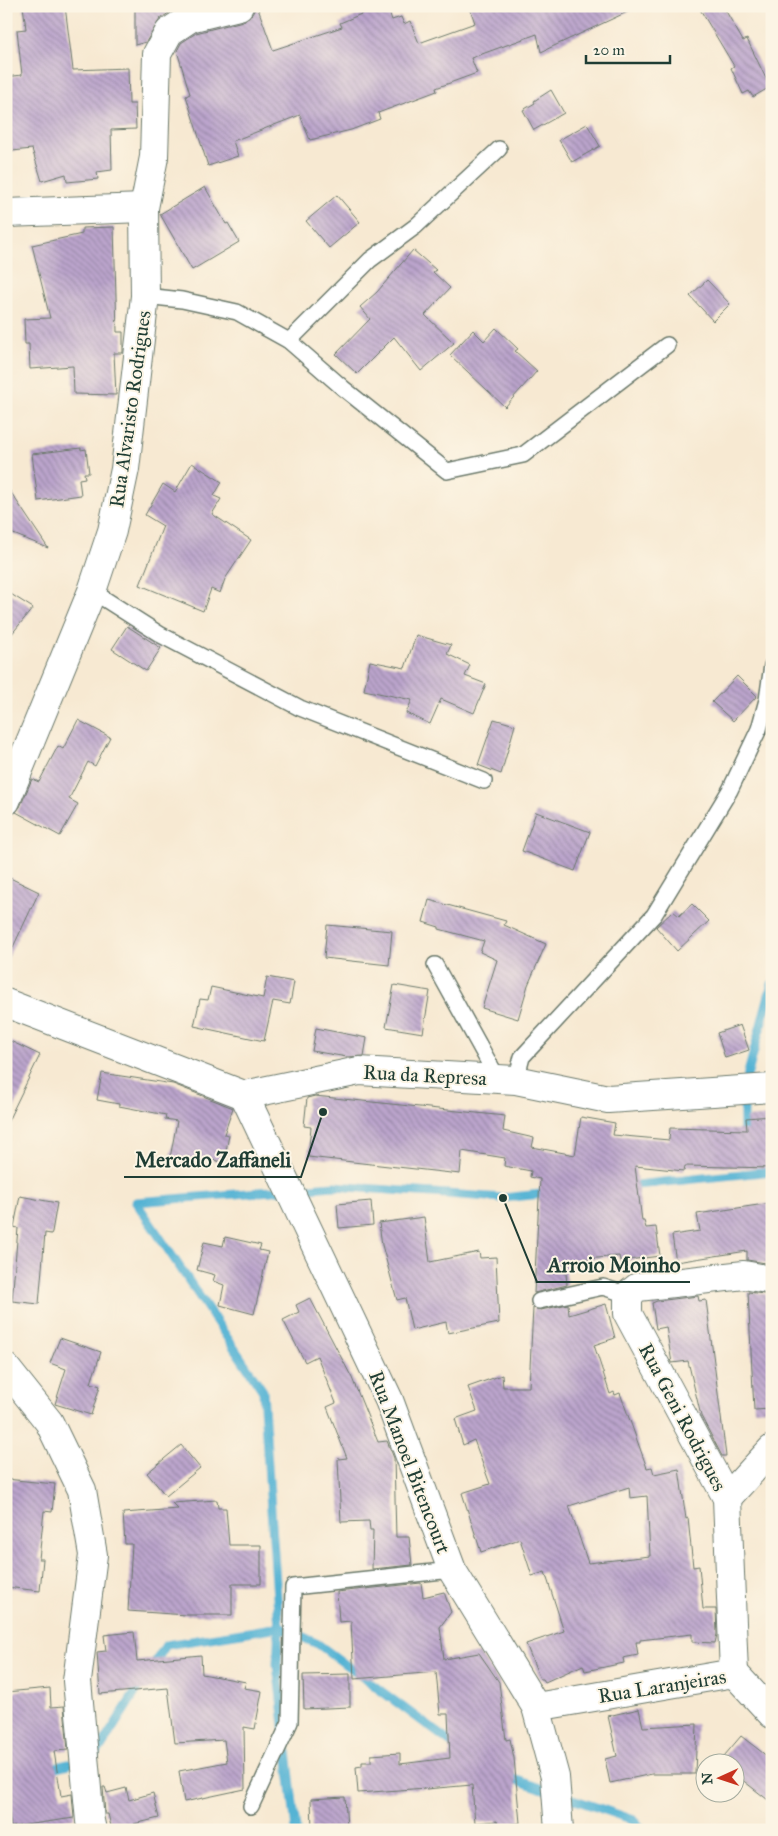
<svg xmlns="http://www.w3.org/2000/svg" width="778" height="1836" viewBox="0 0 778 1836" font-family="'IM FELL Great Primer',serif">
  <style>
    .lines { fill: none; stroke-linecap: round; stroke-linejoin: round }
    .stream { stroke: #55b3d4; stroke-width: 9 }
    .building { fill: url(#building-back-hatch); fill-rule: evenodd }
    .lane-casing { stroke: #6b796b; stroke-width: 18 }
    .street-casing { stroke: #6b796b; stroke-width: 30 }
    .lane { stroke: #fff; stroke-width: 15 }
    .street { stroke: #fff; stroke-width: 28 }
    .labels { text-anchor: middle; stroke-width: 4; stroke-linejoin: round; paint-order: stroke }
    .street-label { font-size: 20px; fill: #1f3d34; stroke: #fcf5e5 }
    .leader { fill: none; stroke: #1f3d34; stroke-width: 2 }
    .callout-dot { fill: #1f3d34; stroke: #fcf5e5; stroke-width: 2 }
    .callout-label { font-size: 21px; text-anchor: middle; font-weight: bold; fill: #1f3d34; stroke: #fcf5e5; stroke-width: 4; stroke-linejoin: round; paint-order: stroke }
  </style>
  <defs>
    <pattern id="building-back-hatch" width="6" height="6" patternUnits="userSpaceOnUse" patternTransform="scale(1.25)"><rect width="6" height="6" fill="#bba4cc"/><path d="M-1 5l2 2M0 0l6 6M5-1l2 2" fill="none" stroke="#9787a6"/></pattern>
  </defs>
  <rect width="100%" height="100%" fill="#fcf5e5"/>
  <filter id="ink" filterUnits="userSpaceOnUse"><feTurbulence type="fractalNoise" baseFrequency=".02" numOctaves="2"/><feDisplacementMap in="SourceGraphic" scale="10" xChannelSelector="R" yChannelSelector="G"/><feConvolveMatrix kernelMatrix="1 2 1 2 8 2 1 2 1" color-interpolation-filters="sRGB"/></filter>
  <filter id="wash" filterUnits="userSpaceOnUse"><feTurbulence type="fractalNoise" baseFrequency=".0096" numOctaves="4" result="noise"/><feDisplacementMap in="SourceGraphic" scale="20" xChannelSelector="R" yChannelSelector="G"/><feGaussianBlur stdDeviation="1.12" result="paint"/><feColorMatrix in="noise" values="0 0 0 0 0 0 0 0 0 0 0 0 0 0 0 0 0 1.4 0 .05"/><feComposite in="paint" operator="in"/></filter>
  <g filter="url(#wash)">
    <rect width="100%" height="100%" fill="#f7e9d2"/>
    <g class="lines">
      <!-- stream -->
      <g class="stream">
        <path d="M744,1142V1088L772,984"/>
        <path d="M626,1186L772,1171"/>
        <path d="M151,1669L166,1645L279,1627L318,1644L458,1748"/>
        <path d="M95,1756L142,1682"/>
        <path d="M46,1769L69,1764"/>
        <path d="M505,1776L634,1820L643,1830"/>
        <path d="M296,1830L277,1664L279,1627L263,1391L136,1202L334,1186L503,1198L551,1193"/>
      </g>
    </g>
    <g id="blocks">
      <!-- building -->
      <g class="building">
        <path d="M23,6H65L73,70L128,68L129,104H135L136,129L111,130L112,170L97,172L98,179L67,182L66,174L42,181L32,149L12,151L6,105V77L22,75L17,30L26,29Z"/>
        <path d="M135,6H179L160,19L146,42L135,45Z"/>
        <path d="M254,6H257L273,50L342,27L340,23L380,6H387L392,20L401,17L404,24L410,21L419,43L475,23L469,6H640L541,52L537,34L471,58L477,73L436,88L437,91L378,113L380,119L351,130L310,140L300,115L233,141L238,156L208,166L186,96L190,94L177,51L181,43L196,33L243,21L249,18L254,11Z"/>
        <path d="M698,6H723L743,41L747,39L770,87L753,97L749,91L743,94L731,68L734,66Z"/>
        <path d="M551,90L564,113L534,130L523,110L535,103L534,101Z"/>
        <path d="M587,124L600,146L572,162L559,140Z"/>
        <path d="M205,187L226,224L228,223L239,242L192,270L160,214Z"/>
        <path d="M337,195L360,222L329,248L306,221Z"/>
        <path d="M114,227L117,332H123V353H114L116,395L74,394L73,366L30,369L29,344H25L24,319L50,318L32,245L82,234V228Z"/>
        <path d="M413,250L436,270L433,272L450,288L425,315L454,343L421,371L394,337L357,374L336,354L370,319L360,307L377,292Z"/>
        <path d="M707,280L730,304L713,321L690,296Z"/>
        <path d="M496,328L518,349L515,351L537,371L505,407L450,355L473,330L484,341Z"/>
        <path d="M81,448V450L86,449L89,473H84L85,478L79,479L81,495L38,501L32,454Z"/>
        <path d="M192,463L222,482L214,496L221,499L212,514L251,540L225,579L220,593L211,589L203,611L140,585L163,526L145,515L163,484L175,492Z"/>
        <path d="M6,485L48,548L6,531Z"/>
        <path d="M6,591L33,608L6,641Z"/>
        <path d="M127,626L161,648L146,671L112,649Z"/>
        <path d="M416,635L451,645L447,654L470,665L465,676L486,684L474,713L441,699L430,724L406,713L412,700L364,690L370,661L405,668Z"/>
        <path d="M737,676L757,696L733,721L712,702Z"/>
        <path d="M494,719L515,725L501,774L478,765Z"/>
        <path d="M78,720L110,737L95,766L88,762L69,799L78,804L60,836L16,812L20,807L32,779L39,782L58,746L63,749Z"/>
        <path d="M536,812L590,832L575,871L522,851Z"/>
        <path d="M6,876L39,892L6,962Z"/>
        <path d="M429,900L506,921L504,925L546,944L528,985L518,1019L482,1008L497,960L480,952L484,941L439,929V927L423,922Z"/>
        <path d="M692,904L709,921L677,951L656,927L673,911L679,916Z"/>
        <path d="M327,925L392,931L389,965L324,958Z"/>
        <path d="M267,977L294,982L290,1004L273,1001L264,1041L194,1026L200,999L208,1000L211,987L263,998Z"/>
        <path d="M394,985L430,991L423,1033L386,1027Z"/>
        <path d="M740,1025L749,1050L725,1058L717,1033Z"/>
        <path d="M316,1028L367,1038L364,1056L347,1057L312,1051Z"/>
        <path d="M6,1039L40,1055L6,1125Z"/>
        <path d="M102,1073L173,1084L233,1108L224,1134L229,1135L224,1162L199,1158L198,1163L170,1158L177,1121L165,1119L166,1115L119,1106V1104L97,1100Z"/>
        <path d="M315,1096L505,1116L503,1131L534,1138L532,1147L575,1155L581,1117L615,1123L613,1135L669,1140L670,1128L747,1130L746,1118L772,1116V1168L685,1166L684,1171L635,1166L642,1221H644L646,1228L656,1227L660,1256L620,1261L619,1256L565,1261L567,1285L534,1293L540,1179L530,1177L531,1171L504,1166L505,1158L462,1151L460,1174L308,1157L311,1127L304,1126L307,1098Z"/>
        <path d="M20,1196L57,1203L52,1232L51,1234L45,1233L39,1304L12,1301L18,1228L14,1227Z"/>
        <path d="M371,1201L373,1225L339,1228L337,1204Z"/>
        <path d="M772,1203V1264L747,1260V1251L676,1262L672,1235L700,1231L697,1214Z"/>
        <path d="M424,1217L430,1262L479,1252L480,1258L496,1257L499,1323L448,1333L446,1322L412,1330L405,1298L397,1300L382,1245L379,1223Z"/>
        <path d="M225,1237L261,1245L259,1250L268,1252L254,1314L220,1305L224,1285L213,1281L215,1275L197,1270L204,1242L223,1246Z"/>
        <path d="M748,1292L772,1295V1409L754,1410Z"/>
        <path d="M698,1296L699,1301L706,1300L726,1456H722L701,1416L688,1361L672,1363L666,1327L656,1329L652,1303L657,1301Z"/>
        <path d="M310,1298L352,1378L378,1442L387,1441L394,1458L396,1537H409L412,1565L372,1569L373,1530H370L369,1521L341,1522L338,1459L347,1458L327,1407L336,1403L317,1356L305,1362L283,1320L299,1312L296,1305Z"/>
        <path d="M568,1304L569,1315L606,1304L615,1338L594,1345L610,1394L614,1392L615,1395L620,1393L647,1468L652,1467L654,1474L679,1469L686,1519L688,1518L693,1567L699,1566L703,1609H716L717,1634L715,1643L692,1642V1634L640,1640V1642H636L638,1655L623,1658L624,1663L585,1671L583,1665L545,1682L543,1679H540L526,1644L564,1631L545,1572L532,1576L520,1539L481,1552L462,1493L490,1484L474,1440L463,1445L455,1419L477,1411L468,1387L502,1375L503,1387H529L533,1308L541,1310ZM629,1487L630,1498L647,1496L650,1556L588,1563L569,1506Z"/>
        <path d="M60,1338L101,1352L91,1383L100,1386L91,1415L55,1404L66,1369L50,1363Z"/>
        <path d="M181,1445L200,1468L166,1496L147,1473Z"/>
        <path d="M6,1479L55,1484L52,1512L44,1511L39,1559H43L40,1591L6,1587Z"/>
        <path d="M217,1500L218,1508H226L229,1545H261V1584H232V1615H187L128,1611L132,1544H125L123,1513L178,1509L172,1503Z"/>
        <path d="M421,1583L423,1597L444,1592L451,1612L440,1627L444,1659L479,1653L499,1682L506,1740L510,1739L514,1758L520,1823L498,1826L497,1821L475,1823L472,1785L426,1789V1788L358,1793L356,1767L362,1766V1762H371V1755L400,1753V1764L450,1758L448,1714H440L436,1672L354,1679L351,1621L339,1622L337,1592Z"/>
        <path d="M134,1632L137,1661L201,1655L202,1674L246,1682L244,1688L262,1691L255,1729L244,1727L245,1789L184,1802L179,1771L227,1762L224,1740L175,1743L168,1688L100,1694L97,1652L106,1651L104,1635Z"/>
        <path d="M350,1674V1707L304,1709L303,1675Z"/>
        <path d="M50,1688L51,1707L64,1706L68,1750L54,1751L61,1796L72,1794L74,1818L11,1827L6,1791V1692Z"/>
        <path d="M639,1709L643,1727L697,1724L695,1774H652L610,1783L605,1759L617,1756L608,1716Z"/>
        <path d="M741,1736L772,1760V1803L736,1775V1764L719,1762Z"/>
        <path d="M103,1787H105L107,1793L126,1788L129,1800L153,1793L159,1818L134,1824L135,1826L112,1830L108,1814H105Z"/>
        <path d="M345,1797L347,1828L312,1830L311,1799Z"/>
      </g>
    </g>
  </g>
  <g filter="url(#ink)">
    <use href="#blocks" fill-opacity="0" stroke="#6b796b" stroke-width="1"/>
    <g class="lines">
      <!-- lane casing -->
      <g class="lane-casing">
        <g id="lane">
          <path d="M145,296L182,300L237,312L289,341L343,388L447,471L523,455L667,345"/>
          <path d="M289,341L370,260L416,226L499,149"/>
          <path d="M92,591L161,635L300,708L484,781"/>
          <path d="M435,965L498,1079"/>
          <path d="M516,1080L522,1057L654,915L730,790L759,729L767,700L772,665"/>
          <path d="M539,1301L603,1287L628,1295"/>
          <path d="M251,1806L290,1722L293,1587L452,1570"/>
        </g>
      </g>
      <!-- street casing -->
      <g class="street-casing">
        <g id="street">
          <path d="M6,213L144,208"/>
          <path d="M6,801L92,591L112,531L125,469L145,296L144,208L154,157L157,54L169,32L190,18L239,6"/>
          <path d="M6,1003L244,1095L359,1071L516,1080L608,1099L772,1088"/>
          <path d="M244,1095L389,1400L452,1570L536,1707L555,1777L559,1830"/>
          <path d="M6,1368L49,1422L82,1490L93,1555L77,1681L90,1821L92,1830"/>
          <path d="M727,1498L772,1449"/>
          <path d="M734,1673L727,1498L628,1314V1295L638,1287L744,1275L772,1280"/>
          <path d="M536,1707L734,1673L772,1714"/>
        </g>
      </g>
      <!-- lane -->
      <use href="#lane" class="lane"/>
      <!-- street -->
      <use href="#street" class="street"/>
    </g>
  </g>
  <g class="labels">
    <!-- street labels -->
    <g class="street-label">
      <text transform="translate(130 409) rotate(-82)" y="7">Rua Alvaristo Rodrigues</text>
      <text transform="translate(425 1075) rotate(3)" y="7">Rua da Represa</text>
      <text transform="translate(683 1417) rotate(62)" y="7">Rua Geni Rodrigues</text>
      <text transform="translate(410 1462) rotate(69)" y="7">Rua Manoel Bitencourt</text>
      <text transform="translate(662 1686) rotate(-9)" y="7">Rua Laranjeiras</text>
    </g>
  </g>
  <!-- callouts -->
  <path class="leader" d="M323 1112L301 1177H124M503 1198L537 1282H690"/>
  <g class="callout-dot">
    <circle cx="323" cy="1112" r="5"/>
    <circle cx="503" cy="1198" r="5"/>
  </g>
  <g class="callout-label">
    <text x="213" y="1167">Mercado Zaffaneli</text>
    <text x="614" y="1272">Arroio Moinho</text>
  </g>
  <!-- margin -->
  <rect width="778" height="1836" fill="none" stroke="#fcf5e5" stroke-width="25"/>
  <!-- north arrow -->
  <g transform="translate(720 1778) rotate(267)"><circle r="24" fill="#fcf5e5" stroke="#a4ab9e"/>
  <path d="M0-4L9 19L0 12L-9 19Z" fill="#c8321e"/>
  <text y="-8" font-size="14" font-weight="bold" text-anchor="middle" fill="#1f3d34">N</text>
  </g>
  <!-- scale -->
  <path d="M586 55v8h84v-8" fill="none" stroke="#1f3d34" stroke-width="2.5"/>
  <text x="593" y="55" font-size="15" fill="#1f3d34" stroke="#fcf5e5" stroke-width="4" paint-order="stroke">20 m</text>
</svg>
